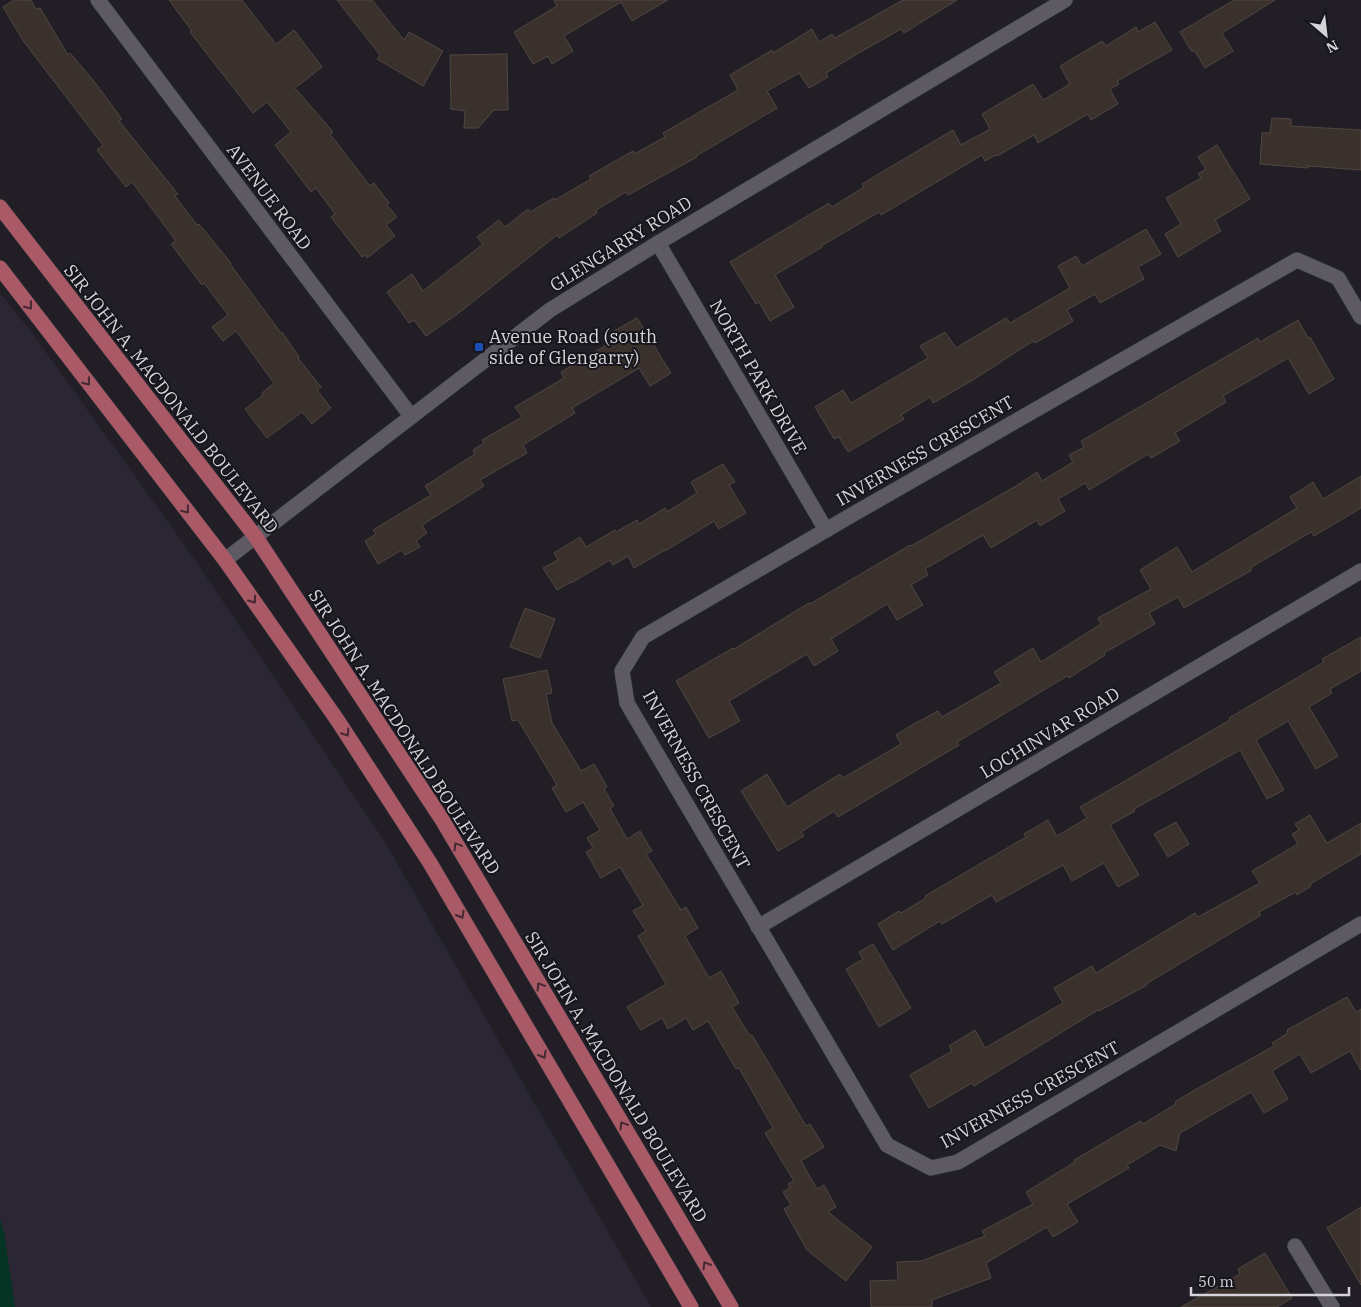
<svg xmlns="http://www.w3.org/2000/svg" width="1361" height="1307" viewBox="0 0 1361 1307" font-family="'IBM Plex Serif',serif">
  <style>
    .built { fill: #2a2633 }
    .green { fill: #063424 }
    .building { fill: #3a312c; stroke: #504742 }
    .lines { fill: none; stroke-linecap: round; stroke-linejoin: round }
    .street-casing { stroke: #3b393f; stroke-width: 16 }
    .primary-casing { stroke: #3b393f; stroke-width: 16 }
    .street { stroke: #5d5a63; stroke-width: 15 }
    .primary { stroke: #aa5966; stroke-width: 15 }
    .oneway { stroke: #432932 }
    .transit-dot { fill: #1a4fb4; stroke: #17151c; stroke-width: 2 }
    .labels { text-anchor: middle; stroke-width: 4; stroke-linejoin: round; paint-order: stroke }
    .street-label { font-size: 18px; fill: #d5d3d9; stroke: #17151c }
    .poi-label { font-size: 18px; fill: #d5d3d9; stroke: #17151c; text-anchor: start }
  </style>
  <rect width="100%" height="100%" fill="#211e26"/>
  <!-- built -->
  <path class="built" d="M0,293L30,330L191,554L385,842L651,1307H0Z"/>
  <!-- green -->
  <path class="green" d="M0,1219L4,1232L15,1307H0Z"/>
  <!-- building -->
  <g class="building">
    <path d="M14,0H31L36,9L40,8L68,55L70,53L93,80L122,119L119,121L178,194L175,196L197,225L199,224L231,263L230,264L281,333L282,332L299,357L298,358L321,387L317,390L331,408L312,424L302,412L267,438L245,409L263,395L262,393L274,383L236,331L223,341L212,327L228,315L204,283L202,285L171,244L176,241L132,182L126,187L97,150L103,145L24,42L3,7Z"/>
    <path d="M169,0H242L276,44L294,30L322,67L295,88L333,132L330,134L370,186L374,183L389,203L387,205L397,217L386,225L395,236L367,258L365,255L362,257L331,217L335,214L316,188L311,192L275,145L291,132L267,102L253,113L190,32L192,31Z"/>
    <path d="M337,0H372L404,40L409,32L443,51L423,86L377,59L380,55Z"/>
    <path d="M554,0H668L632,21L621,2L564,36L573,51L552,64L548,56L533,64L514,32L557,6Z"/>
    <path d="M903,0H957L904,33L901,29L857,54L826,73L828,77L809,88L799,73L767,91L777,108L696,156L697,157L628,195L626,192L596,210L597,213L559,238L557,235L460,312L426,336L414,320L409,323L387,292L412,274L423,291L483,244L477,237L499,220L505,227L528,209L530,212L554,198L555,200L591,179L589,176L633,151L634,154L665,137L663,133L738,90L730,75L772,50L773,53L812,29L819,42L832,34L835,38Z"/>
    <path d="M1234,0H1275L1222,33L1233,51L1205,68L1194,50L1192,52L1180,32Z"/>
    <path d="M1155,22L1172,50L1117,81L1119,84L1110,89L1118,104L1091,120L1088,114L1038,143L1034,135L997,156L996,155L985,161L982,155L881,215L879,212L821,246L822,247L775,275L794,307L770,321L759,302L756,304L730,262L829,203L832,207L864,187L862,184L953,130L961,145L990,129L982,114L1033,84L1043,100L1070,84L1060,66L1102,41L1106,46L1136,27L1138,32Z"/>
    <path d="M507,54L508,110H494L478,128H464L465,111L451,109L450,55Z"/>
    <path d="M1272,118L1291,119V126L1361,130V170L1308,166V168L1260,164L1262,133H1270Z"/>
    <path d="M1217,145L1250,199L1215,220L1221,231L1178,257L1165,234L1181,224L1166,198L1201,178L1198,174L1206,169L1198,157Z"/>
    <path d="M1146,229L1161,254L1138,267L1144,279L1100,303L1095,294L1067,310L1073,321L1035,343L1033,341L973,380L933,403L930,397L901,415L904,419L848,452L839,437L834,439L815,407L843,390L851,403L928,358L920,346L945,332L956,348L1006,318L1010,323L1070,288L1058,266L1076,256L1082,266Z"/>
    <path d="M637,318L671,373L650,386L639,368L572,408L575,413L523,445L527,453L480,480L484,486L422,525L427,533L416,541L420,547L405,555L402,550L378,564L365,541L376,534L373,530L431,495L425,486L475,454L473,450L484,443L482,440L522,417L515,407L564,378L561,372L613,341L609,334Z"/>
    <path d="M1298,320L1308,338L1310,337L1334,379L1309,394L1288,358L1223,396L1226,402L1175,433L1180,441L1151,458L1148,454L1089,490L1085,483L1058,499L1065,511L1040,526L1037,520L991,548L983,535L925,569L928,575L911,585L923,605L897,620L887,604L831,639L838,651L814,666L807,654L729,701L740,721L709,738L676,681L733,648L734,649L809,603L810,604L910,545L911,546L1016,486L1037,472L1042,481L1073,462L1069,455L1084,447L1081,441L1258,338L1260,342Z"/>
    <path d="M723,464L735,482L729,485L746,513L719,529L714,521L665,551V550L634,568L628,556L613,565L610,560L571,583V582L557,590L543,568L558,560L554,553L580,537L586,547L615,530L616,532L637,520L639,524L665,508L667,512L697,493L691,482Z"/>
    <path d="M1361,476V508L1314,536L1311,532L1250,568L1252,570L1184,608L1178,597L1149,613L1155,624L1104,653L1105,655L1069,678L1067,676L957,742L959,745L838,817L834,811L801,832L804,836L778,851L741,791L767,774L787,807L840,774L843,778L901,744L896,735L912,725L938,711L942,717L1001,683L994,672L1033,648L1041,662L1101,624L1098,618L1151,589L1140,570L1177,547L1192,572L1297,508L1290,497L1313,482L1323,499Z"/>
    <path d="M525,608L555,619L540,658L510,647Z"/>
    <path d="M1361,637V671L1330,689L1332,693L1309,707L1338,756L1316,769L1288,721L1256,740L1284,790L1267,799L1240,750L1134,809L1135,811L1110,825L1139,875L1118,887L1104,863L1072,881L1063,865L996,902L992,895L942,924L940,921L893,950L878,924L899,911L901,913L926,898L925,896L1026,837L1024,834L1048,820L1057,836L1087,818L1080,807L1230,720L1229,718L1324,662L1322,659Z"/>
    <path d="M547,670L552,693L546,694L552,723L581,771L594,764L607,787L604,789L614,806L610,809L627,839L640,831L652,851L646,854L681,910L686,907L698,928L685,936L709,978L721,971L739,1003L732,1007L750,1036L752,1035L806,1126L810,1124L824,1147L801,1161L817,1189L824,1185L836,1207L828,1212L872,1247L846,1281L807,1250L784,1209L791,1205L783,1192L790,1188L788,1184L794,1181L765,1133L773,1128L739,1068L736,1069L708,1021L693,1030L686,1018L668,1029L662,1018L641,1030L627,1007L666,984L638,936L646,931L633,911L643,905L620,867L601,878L586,852L593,848L587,838L600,830L583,802L566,812L552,788L557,785L518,720L512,721L503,679Z"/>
    <path d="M1310,815L1327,843L1361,823V854L1310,884L1311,886L1297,895L1296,892L1259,912L1261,915L1146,984L1147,985L1099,1011L1098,1010L974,1086L972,1083L929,1108L910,1075L952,1051L949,1046L975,1030L985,1048L1063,1003L1054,988L1092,966L1096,973L1195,913L1198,917L1260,883L1252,871L1298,844L1292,834L1299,830L1295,824Z"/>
    <path d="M1176,822L1189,844L1168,857L1154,834Z"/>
    <path d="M873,944L911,1008L879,1027L846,969L863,959L859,952Z"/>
    <path d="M1347,997L1356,1012L1361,1009V1070L1350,1051L1311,1073L1300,1054L1272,1071L1288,1099L1264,1113L1251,1092L1180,1133L1176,1151L1160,1145L1127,1165L1129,1168L1067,1204L1078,1222L1053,1237L1047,1227L986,1263L991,1278L932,1300V1307H871L870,1281L898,1280L897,1262L922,1261L985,1236L982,1231L1033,1204L1026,1192L1075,1162L1074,1160L1141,1121L1143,1124L1176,1104L1175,1102L1193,1091L1274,1046L1272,1043L1288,1033L1287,1030Z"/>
    <path d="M1361,1207V1285L1327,1228Z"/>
    <path d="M1265,1253L1292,1298L1277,1307H1181L1240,1274L1238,1269Z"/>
  </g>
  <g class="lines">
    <!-- street casing -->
    <g class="street-casing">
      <g id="street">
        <path d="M98,0L411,416"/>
        <path d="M658,243L826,530"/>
        <path d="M1361,317L1338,278L1297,260L850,516L643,637L622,671L627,703L887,1145L931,1168L958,1162L1361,924"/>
        <path d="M225,560L550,310L658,243L1065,0"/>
        <path d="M758,927L1361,571"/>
        <path d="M1295,1246L1332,1307"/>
      </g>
    </g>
    <!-- primary casing -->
    <g class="primary-casing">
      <g id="primary">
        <path d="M0,207L255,536L441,818L731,1307"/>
        <path d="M0,268L225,560L338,721L430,863L691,1307"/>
      </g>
    </g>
    <!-- street -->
    <use href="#street" class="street"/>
    <!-- primary -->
    <use href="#primary" class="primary"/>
  </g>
  <!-- one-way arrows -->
  <defs><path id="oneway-chevron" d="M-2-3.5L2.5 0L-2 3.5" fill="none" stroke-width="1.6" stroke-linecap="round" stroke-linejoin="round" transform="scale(1.25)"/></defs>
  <g class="oneway">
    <use href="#oneway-chevron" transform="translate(29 306) rotate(52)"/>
    <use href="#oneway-chevron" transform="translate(87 382) rotate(52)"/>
    <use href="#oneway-chevron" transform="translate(186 510) rotate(52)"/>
    <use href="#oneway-chevron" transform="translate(253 600) rotate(55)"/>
    <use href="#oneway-chevron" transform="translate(346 733) rotate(57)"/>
    <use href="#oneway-chevron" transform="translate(457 846) rotate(-121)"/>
    <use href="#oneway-chevron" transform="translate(461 915) rotate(60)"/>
    <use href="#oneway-chevron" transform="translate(540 986) rotate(-121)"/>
    <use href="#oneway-chevron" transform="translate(543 1055) rotate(60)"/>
    <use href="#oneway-chevron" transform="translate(623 1125) rotate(-121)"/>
    <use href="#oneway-chevron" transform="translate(706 1265) rotate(-121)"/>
  </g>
  <!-- markers -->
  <rect class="transit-dot" x="474" y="342" width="10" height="10" rx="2.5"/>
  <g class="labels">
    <!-- street labels -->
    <g class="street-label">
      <text transform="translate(269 197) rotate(53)" y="6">AVENUE ROAD</text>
      <text transform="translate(621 244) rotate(-32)" y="6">GLENGARRY ROAD</text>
      <text transform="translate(758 377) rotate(60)" y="6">NORTH PARK DRIVE</text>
      <text transform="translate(171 399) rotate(52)" y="6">SIR JOHN A. MACDONALD BOULEVARD</text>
      <text transform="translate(925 451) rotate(-30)" y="6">INVERNESS CRESCENT</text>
      <text transform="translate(404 732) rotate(57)" y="6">SIR JOHN A. MACDONALD BOULEVARD</text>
      <text transform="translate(1050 733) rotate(-31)" y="6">LOCHINVAR ROAD</text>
      <text transform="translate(696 780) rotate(61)" y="6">INVERNESS CRESCENT</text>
      <text transform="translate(616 1077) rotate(59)" y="6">SIR JOHN A. MACDONALD BOULEVARD</text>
      <text transform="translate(1030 1095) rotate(-29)" y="6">INVERNESS CRESCENT</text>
    </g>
    <!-- poi labels -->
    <g class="poi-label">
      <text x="489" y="343">Avenue Road (south<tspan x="489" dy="21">side of Glengarry)</tspan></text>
    </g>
  </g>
  <!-- north arrow -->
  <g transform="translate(1326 35) rotate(152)" stroke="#17151c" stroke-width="4" paint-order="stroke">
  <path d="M0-4L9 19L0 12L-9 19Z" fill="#d5d3d9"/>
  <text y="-8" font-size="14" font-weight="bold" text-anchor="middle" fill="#d5d3d9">N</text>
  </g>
  <!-- scale -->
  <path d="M1191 1287v8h158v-8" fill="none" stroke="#d5d3d9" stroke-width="2.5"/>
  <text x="1198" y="1287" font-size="15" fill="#d5d3d9" stroke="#17151c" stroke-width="4" paint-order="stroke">50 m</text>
</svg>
